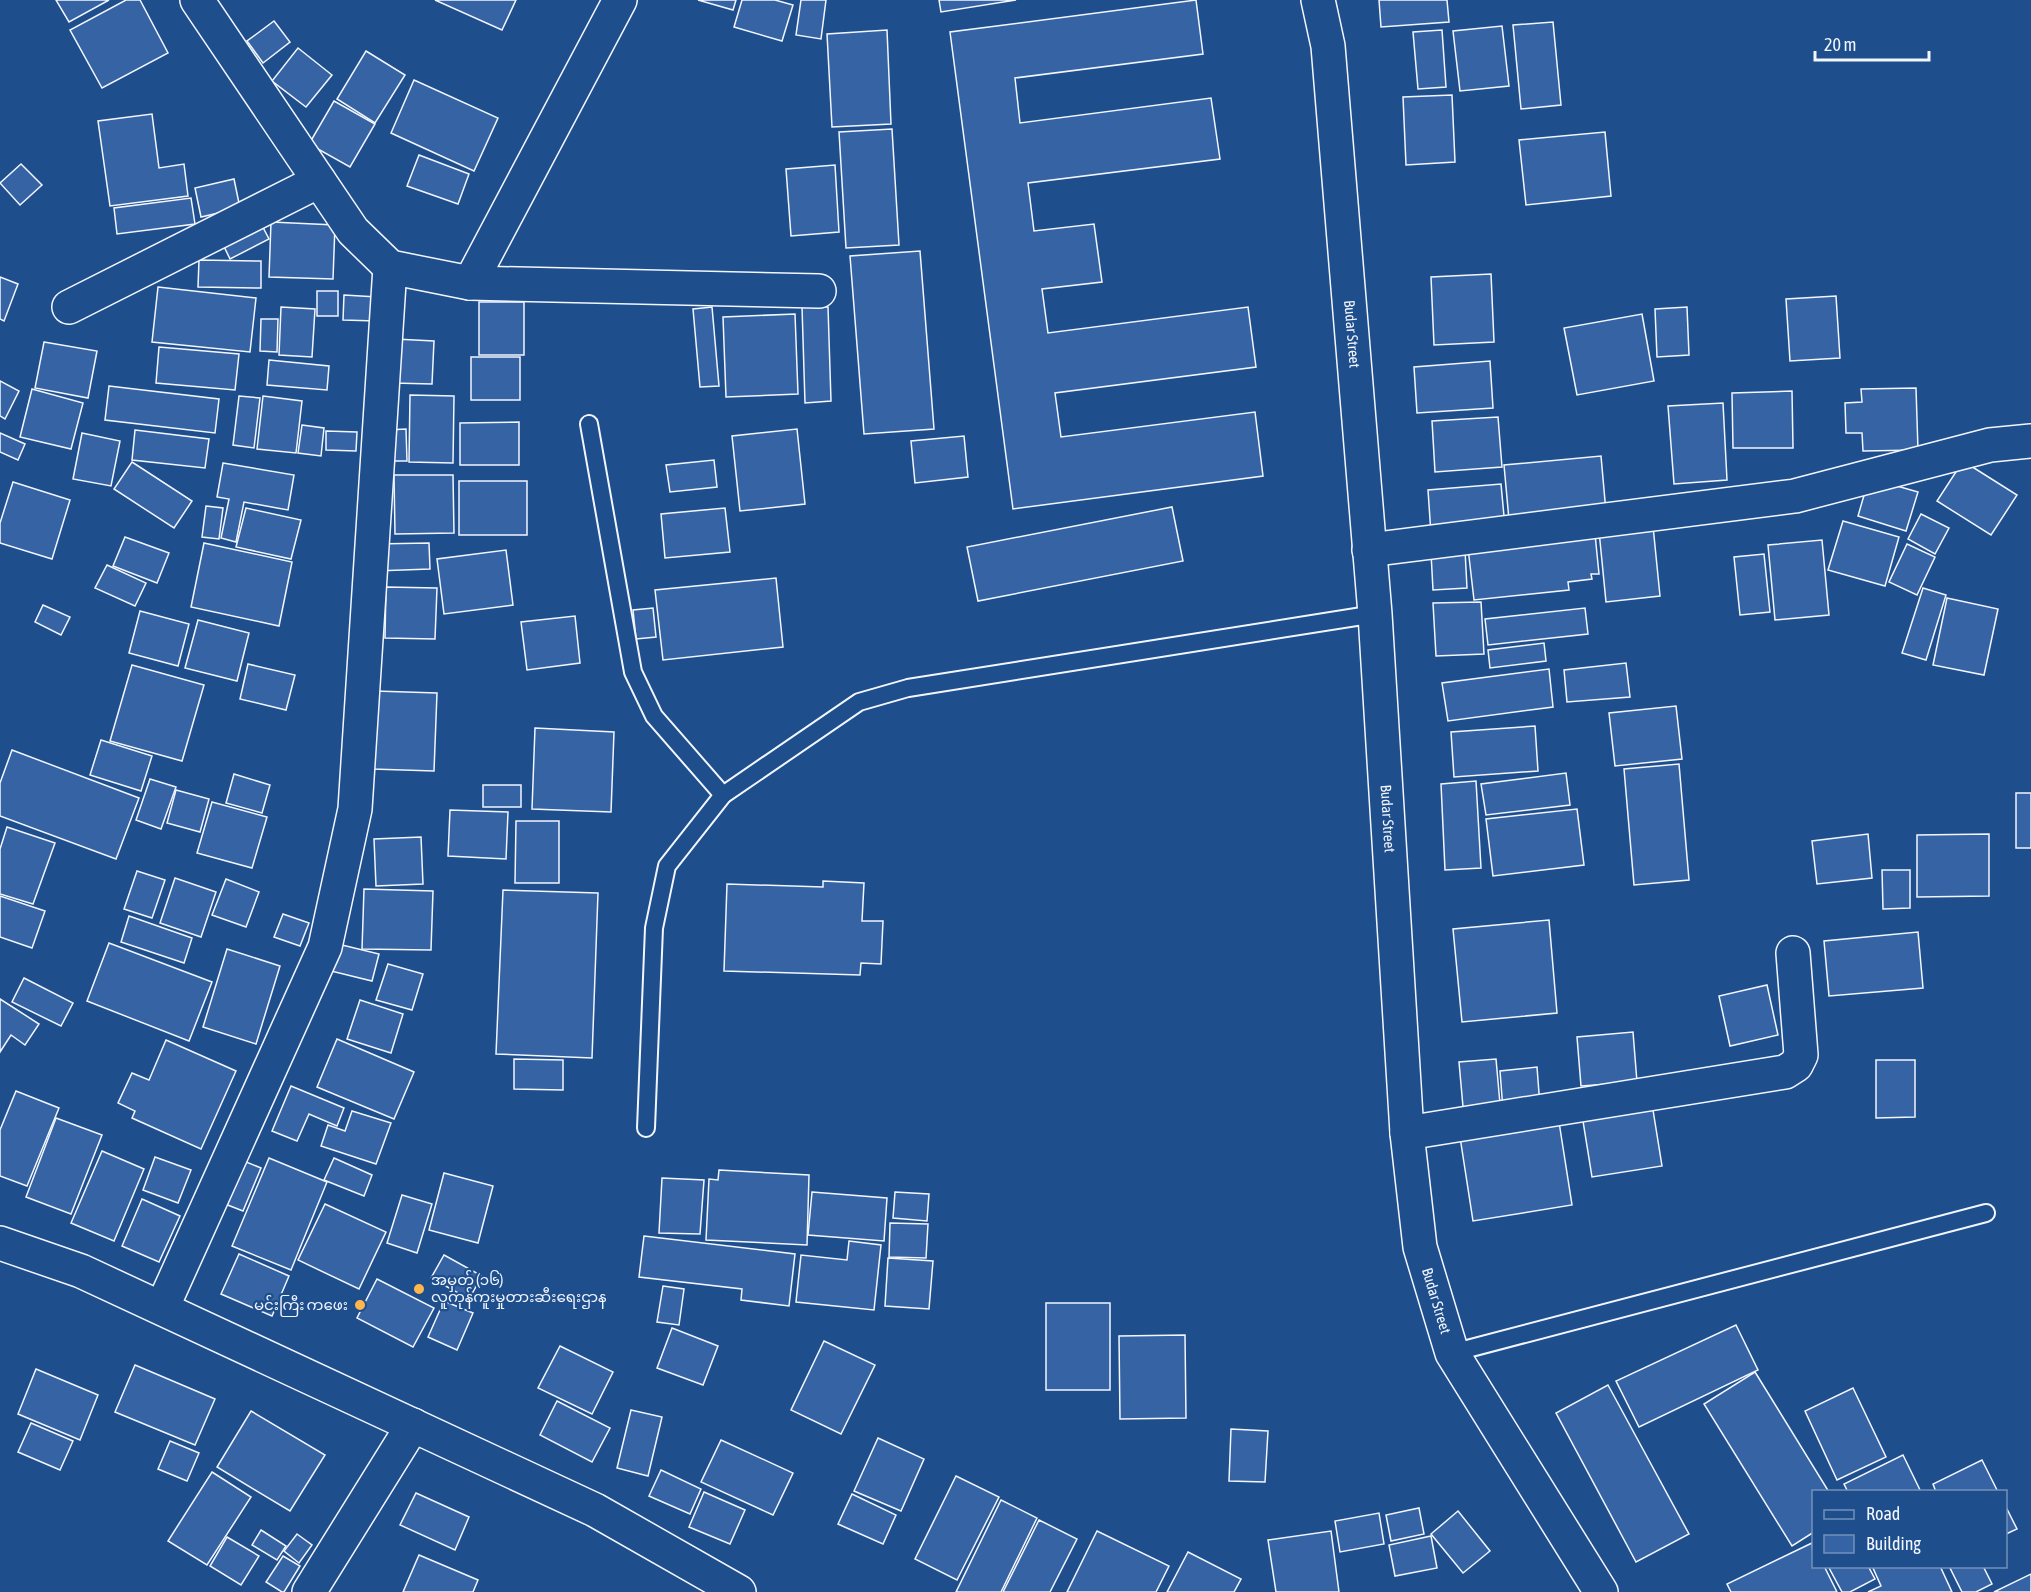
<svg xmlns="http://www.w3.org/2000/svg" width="2031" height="1592" viewBox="0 0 2031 1592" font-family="'Asap Condensed','Noto Sans Myanmar',sans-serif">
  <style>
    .building { fill: #3563a3; stroke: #f2f6ff; stroke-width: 1.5 }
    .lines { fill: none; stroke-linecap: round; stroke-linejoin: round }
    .lane-casing { stroke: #f2f6ff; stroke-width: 20 }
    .street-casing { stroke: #f2f6ff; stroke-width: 36 }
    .secondary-casing { stroke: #f2f6ff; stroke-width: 36 }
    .lane { stroke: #1f4e8c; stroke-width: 16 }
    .street { stroke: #1f4e8c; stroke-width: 33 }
    .secondary { stroke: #1f4e8c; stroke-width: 33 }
    .poi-dot { fill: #ffb74d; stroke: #1f4e8c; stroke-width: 2 }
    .labels { text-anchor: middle; stroke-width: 4.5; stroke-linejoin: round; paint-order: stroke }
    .street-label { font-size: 15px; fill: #f2f6ff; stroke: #1f4e8c }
    .poi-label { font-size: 15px; fill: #f2f6ff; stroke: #1f4e8c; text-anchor: start }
  </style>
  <rect width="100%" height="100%" fill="#1f4e8c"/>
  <!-- building -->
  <g class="building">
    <path d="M56,0H109L69,22Z"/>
    <path d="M126,0H140L168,53L102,88L70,30Z"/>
    <path d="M435,0H516L502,30Z"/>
    <path d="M698,0H736L733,10Z"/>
    <path d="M742,0H775L793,5L782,41L734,27Z"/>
    <path d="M801,0H826L821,39L796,35Z"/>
    <path d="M939,0H1016L941,12Z"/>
    <path d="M1196,0L1203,54L1015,78L1020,123L1211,98L1220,159L1028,183L1034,231L1094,224L1102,282L1042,289L1048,333L1248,307L1256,367L1055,393L1061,437L1255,412L1263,476L1013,509L950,32Z"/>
    <path d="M1379,0H1447L1449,22L1381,27Z"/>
    <path d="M274,21L290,42L263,63L247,41Z"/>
    <path d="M1553,22L1561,105L1521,109L1513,25Z"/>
    <path d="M1502,26L1509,86L1460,91L1453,31Z"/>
    <path d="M887,30L891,124L832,127L827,34Z"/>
    <path d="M1442,30L1446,87L1418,89L1413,32Z"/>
    <path d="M298,48L332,75L306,107L272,81Z"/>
    <path d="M366,51L405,75L375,123L337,99Z"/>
    <path d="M414,80L498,118L474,171L391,133Z"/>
    <path d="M1452,95L1455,162L1406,165L1403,97Z"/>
    <path d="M334,101L375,124L350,167L309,144Z"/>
    <path d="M152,114L159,168L184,164L188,196L110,206L98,121Z"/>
    <path d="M892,129L899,245L846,248L839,132Z"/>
    <path d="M1605,132L1611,196L1526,205L1519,140Z"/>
    <path d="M419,155L469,174L458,204L407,186Z"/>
    <path d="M21,164L42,185L20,205L0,183Z"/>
    <path d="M835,165L839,232L791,236L786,169Z"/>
    <path d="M234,179L240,208L201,217L195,188Z"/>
    <path d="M191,198L195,224L117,234L114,208Z"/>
    <path d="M256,214L269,239L230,259L218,234Z"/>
    <path d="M271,222L335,225L333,279L269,277Z"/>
    <path d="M920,251L934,429L864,434L850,256Z"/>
    <path d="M199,260L261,261V288L198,287Z"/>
    <path d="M1491,274L1494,342L1434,345L1431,277Z"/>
    <path d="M0,277L18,284L4,321L0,319Z"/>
    <path d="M158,287L256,298L250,352L152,342Z"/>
    <rect x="317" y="291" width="21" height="25"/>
    <path d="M344,295L377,297L376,321L343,320Z"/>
    <path d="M1836,296L1840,358L1790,361L1786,299Z"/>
    <rect x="479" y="302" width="45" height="53"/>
    <path d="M281,307L315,309L312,357L279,355Z"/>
    <path d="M712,307L719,386L700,387L693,309Z"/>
    <path d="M802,307H828L831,401L805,403Z"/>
    <path d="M1687,307L1689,355L1657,357L1655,309Z"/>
    <path d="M795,314L798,394L726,397L723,317Z"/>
    <path d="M1642,314L1654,381L1577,395L1564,328Z"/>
    <path d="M261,319H278L277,352L260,351Z"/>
    <path d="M395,339L434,341L432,384L393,383Z"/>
    <path d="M44,342L97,351L88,398L35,388Z"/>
    <path d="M159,347L239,354L235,390L156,383Z"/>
    <rect x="471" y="357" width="49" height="43"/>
    <path d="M269,360L329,366L327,390L267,385Z"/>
    <path d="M1490,361L1493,408L1417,413L1414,367Z"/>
    <path d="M0,381L19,391L5,419L0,416Z"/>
    <path d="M109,386L219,399L215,433L105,420Z"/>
    <path d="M1916,388L1918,450L1863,451L1862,433H1846L1845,403L1862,402L1861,389Z"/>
    <path d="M32,389L83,403L71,449L20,437Z"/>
    <path d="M1792,391L1793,448H1733L1732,393Z"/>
    <path d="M410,395L454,396L453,463L409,462Z"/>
    <path d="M239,396L260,398L254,448L233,445Z"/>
    <path d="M263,396L302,401L296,453L257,449Z"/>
    <path d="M1723,403L1727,480L1674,484L1668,406Z"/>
    <path d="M1498,417L1502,467L1435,472L1432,421Z"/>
    <path d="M519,422V465H460V423Z"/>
    <path d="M302,425L324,428L321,456L298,453Z"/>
    <path d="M406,429L407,461H388L387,430Z"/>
    <path d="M797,429L805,504L740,511L732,436Z"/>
    <path d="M135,430L209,439L205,468L132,460Z"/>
    <path d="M326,431L357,432L356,451L326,450Z"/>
    <path d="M0,433L25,444L18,460L0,452Z"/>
    <path d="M82,433L120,441L111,486L73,479Z"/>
    <path d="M964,436L968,477L915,483L911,441Z"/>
    <path d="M1601,456L1606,512L1509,520L1504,465Z"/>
    <path d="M714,460L717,487L670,492L666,465Z"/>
    <path d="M1963,461L2017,495L1991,535L1937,501Z"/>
    <path d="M132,462L192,501L174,528L114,489Z"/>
    <path d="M223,463L294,475L288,510L244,502L236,542L221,538L229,499L217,497Z"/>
    <path d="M394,475H453L454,533L395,534Z"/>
    <path d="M1869,478L1918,492L1906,531L1858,516Z"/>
    <rect x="459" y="481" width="68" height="54"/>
    <path d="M13,482L70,500L52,559L0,543V523Z"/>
    <path d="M1501,484L1505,527L1431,534L1428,490Z"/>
    <path d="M206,506L223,508L219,539L202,537Z"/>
    <path d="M1172,507L1183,561L978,601L967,547Z"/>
    <path d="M246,508L301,520L291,559L236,547Z"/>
    <path d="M725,508L730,552L665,558L661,514Z"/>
    <path d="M1921,514L1949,528L1935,554L1908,539Z"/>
    <path d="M1843,521L1899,537L1885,586L1828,570Z"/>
    <path d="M1653,526L1660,596L1606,602L1599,531Z"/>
    <path d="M1595,534L1599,574H1591L1592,579L1568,582L1569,590L1474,600L1468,548Z"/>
    <path d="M125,537L169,553L157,583L113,566Z"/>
    <path d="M1822,540L1829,615L1775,620L1768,545Z"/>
    <path d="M204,543L292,562L279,626L191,607Z"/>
    <path d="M429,543L430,569L375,571V544Z"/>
    <path d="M1907,544L1935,557L1917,595L1889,582Z"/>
    <path d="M506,550L513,605L444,614L437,559Z"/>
    <path d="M1465,550L1467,588L1433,590L1431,553Z"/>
    <path d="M1764,554L1770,612L1740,615L1734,557Z"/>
    <path d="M107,565L146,583L135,606L95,588Z"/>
    <path d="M776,578L783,647L663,660L655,590Z"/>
    <path d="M386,587L437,588L435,639L385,638Z"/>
    <path d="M1923,588L1946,595L1926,660L1902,653Z"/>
    <path d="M1947,598L1998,609L1984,675L1933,665Z"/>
    <path d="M1481,602L1484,654L1436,656L1433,603Z"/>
    <path d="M43,605L70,617L61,635L35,622Z"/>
    <path d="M653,608L656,637L636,639L633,610Z"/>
    <path d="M1585,608L1588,634L1488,645L1485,619Z"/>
    <path d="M140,611L189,624L178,666L129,653Z"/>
    <path d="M575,616L580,663L527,670L521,622Z"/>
    <path d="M198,620L249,633L237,681L185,668Z"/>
    <path d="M1544,643L1546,661L1490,668L1488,650Z"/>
    <path d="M1626,663L1630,697L1567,702L1564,670Z"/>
    <path d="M248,664L295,675L286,710L240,699Z"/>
    <path d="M132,665L204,685L182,761L110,741Z"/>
    <path d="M1549,669L1553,707L1448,721L1442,683Z"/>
    <path d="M375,691L437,693L434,771L372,769Z"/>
    <path d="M1676,706L1682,759L1615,766L1609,713Z"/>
    <path d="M1535,726L1538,771L1454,777L1451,732Z"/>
    <path d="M535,728L614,732L611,812L532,809Z"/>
    <path d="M101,740L152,756L141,791L90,775Z"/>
    <path d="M12,750L139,798L116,859L0,816V783Z"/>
    <path d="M1679,764L1689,880L1634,885L1624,769Z"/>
    <path d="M1566,773L1570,805L1486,815L1481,784Z"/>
    <path d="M234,774L270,785L262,813L226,803Z"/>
    <path d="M150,779L176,787L161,829L136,820Z"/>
    <path d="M1476,781L1481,868L1445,870L1441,784Z"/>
    <rect x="483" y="785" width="38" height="22"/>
    <path d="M176,790L209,799L200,832L167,823Z"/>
    <rect x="2016" y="793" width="15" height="55"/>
    <path d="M212,802L267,817L252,868L197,853Z"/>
    <path d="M1577,809L1584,865L1493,876L1486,819Z"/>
    <path d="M450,810L508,812L506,859L448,856Z"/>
    <path d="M516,821H559V883H515Z"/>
    <path d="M7,827L55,843L33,904L0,894V849Z"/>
    <path d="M1868,834L1872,878L1817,884L1812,841Z"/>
    <path d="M1989,834V896L1917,897V835Z"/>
    <path d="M421,837L423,884L376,886L374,839Z"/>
    <path d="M1882,870H1910V908L1883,909Z"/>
    <path d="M137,871L165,880L152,918L124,909Z"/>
    <path d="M175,878L216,892L201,937L160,923Z"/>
    <path d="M226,879L259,892L246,927L212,915Z"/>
    <path d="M823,881L864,883L862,921H883L881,964L861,963L860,975L724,971L727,884L823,887Z"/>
    <path d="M364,889L433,891L431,950L362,949Z"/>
    <path d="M503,890L598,893L592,1058L496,1054Z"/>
    <path d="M0,896L45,911L32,948L0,937Z"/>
    <path d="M283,914L309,923L300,946L274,937Z"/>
    <path d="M129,916L192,938L184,963L121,942Z"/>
    <path d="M1549,920L1557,1013L1462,1022L1453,929Z"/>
    <path d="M1918,932L1923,988L1829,996L1824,941Z"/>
    <path d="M109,943L212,982L189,1041L87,1001Z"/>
    <path d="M338,944L379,954L372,981L331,971Z"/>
    <path d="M227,949L280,966L256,1044L203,1027Z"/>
    <path d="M388,964L423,974L412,1010L376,1000Z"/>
    <path d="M24,978L73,1003L61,1026L12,1002Z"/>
    <path d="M1767,985L1778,1035L1730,1046L1719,996Z"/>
    <path d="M0,999L39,1024L25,1045L11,1035L0,1052Z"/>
    <path d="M360,1000L403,1014L391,1053L347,1039Z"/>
    <path d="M1633,1032L1637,1082L1581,1086L1577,1037Z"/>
    <path d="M337,1039L414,1072L394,1119L317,1087Z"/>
    <path d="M166,1040L236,1071L201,1149L132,1118L135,1111L118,1103L132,1073L149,1080Z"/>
    <path d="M514,1059L563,1060V1090L514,1089Z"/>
    <path d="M1496,1059L1501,1115L1464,1118L1459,1062Z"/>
    <path d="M1876,1060H1915V1117L1876,1118Z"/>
    <path d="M1537,1067L1540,1106L1503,1110L1500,1071Z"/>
    <path d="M291,1086L344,1108L337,1126L309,1114L297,1141L272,1131Z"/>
    <path d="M16,1091L59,1108L27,1186L0,1176V1130Z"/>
    <path d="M1653,1110L1662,1166L1592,1177L1583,1121Z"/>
    <path d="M352,1111L391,1123L376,1164L321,1146L328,1125L345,1131Z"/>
    <path d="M56,1118L102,1135L71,1214L26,1197Z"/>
    <path d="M1559,1122L1572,1205L1473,1221L1460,1137Z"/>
    <path d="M102,1151L144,1169L114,1241L71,1223Z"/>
    <path d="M155,1157L191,1170L178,1203L143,1190Z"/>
    <path d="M269,1158L327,1182L291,1270L232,1246Z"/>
    <path d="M334,1158L372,1175L364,1196L324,1180Z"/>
    <path d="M239,1159L261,1168L243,1211L220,1202Z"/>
    <path d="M719,1170L809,1175L807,1245L706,1240L709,1179L718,1180Z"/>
    <path d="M444,1173L493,1186L478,1243L429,1230Z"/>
    <path d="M662,1178L704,1180L700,1234L659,1233Z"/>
    <path d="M812,1192L887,1198L884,1241L808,1235Z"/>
    <path d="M895,1192L929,1194L927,1221L893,1218Z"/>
    <path d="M402,1195L432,1204L417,1253L387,1243Z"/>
    <path d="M142,1199L180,1216L159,1262L122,1246Z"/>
    <path d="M325,1204L386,1232L359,1289L298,1260Z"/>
    <path d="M890,1223L928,1224L926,1258L889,1257Z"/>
    <path d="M644,1236L795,1254L789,1306L741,1300L742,1289L639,1277Z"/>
    <path d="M849,1241L881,1245L874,1310L796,1302L801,1255L847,1260Z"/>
    <path d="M239,1254L289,1276L272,1316L221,1294Z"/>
    <path d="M444,1255L482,1276L469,1299L431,1278Z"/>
    <path d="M888,1258L933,1261L929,1309L885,1306Z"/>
    <path d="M377,1279L434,1308L413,1347L357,1318Z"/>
    <path d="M663,1286L684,1289L679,1325L657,1322Z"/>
    <path d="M444,1301L473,1313L457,1350L428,1337Z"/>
    <rect x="1046" y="1303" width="64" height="87"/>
    <path d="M1736,1325L1758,1370L1639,1427L1616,1381Z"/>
    <path d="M672,1328L718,1346L703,1385L657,1368Z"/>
    <path d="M1185,1335L1186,1418L1120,1419L1119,1336Z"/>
    <path d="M824,1341L875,1365L841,1434L791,1410Z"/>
    <path d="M560,1346L613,1372L592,1414L538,1388Z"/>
    <path d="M135,1365L215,1399L195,1445L115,1412Z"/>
    <path d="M36,1369L98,1395L80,1440L18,1414Z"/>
    <path d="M1755,1372L1829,1492H1814V1532L1792,1546L1704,1404Z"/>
    <path d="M1608,1385L1689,1534L1636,1562L1556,1413Z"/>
    <path d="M1853,1388L1886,1457L1837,1480L1805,1411Z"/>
    <path d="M557,1401L610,1428L592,1462L540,1435Z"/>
    <path d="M631,1410L662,1417L648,1476L617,1468Z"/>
    <path d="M251,1411L325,1455L290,1511L217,1467Z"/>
    <path d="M31,1423L73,1441L60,1470L18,1452Z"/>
    <path d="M1231,1429L1268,1431L1265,1482L1229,1481Z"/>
    <path d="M878,1438L924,1459L901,1511L854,1491Z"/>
    <path d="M721,1440L793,1473L773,1515L701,1482Z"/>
    <path d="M170,1441L199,1453L187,1481L158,1469Z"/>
    <path d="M1903,1455L1921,1492H1848L1844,1484Z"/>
    <path d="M1982,1460L1998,1492H1936L1933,1484Z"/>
    <path d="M661,1470L701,1489L690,1514L649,1496Z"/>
    <path d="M212,1472L251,1497L207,1565L168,1541Z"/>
    <path d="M956,1476L999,1497L957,1580L915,1559Z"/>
    <path d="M704,1492L745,1510L730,1544L689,1527Z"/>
    <path d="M416,1493L469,1517L455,1550L400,1525Z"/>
    <path d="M852,1494L896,1515L883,1544L838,1524Z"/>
    <path d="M1001,1500L1037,1518L1001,1592H956Z"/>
    <path d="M2006,1507L2017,1529L2006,1534Z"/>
    <path d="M1419,1508L1424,1534L1391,1541L1386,1515Z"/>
    <path d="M1458,1511L1490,1551L1463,1573L1431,1534Z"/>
    <path d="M1379,1513L1384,1544L1340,1552L1335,1521Z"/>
    <path d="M1039,1520L1077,1539L1050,1592H1003Z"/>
    <path d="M261,1530L286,1546L277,1560L252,1545Z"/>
    <path d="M1097,1531L1169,1566L1156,1592H1067Z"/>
    <path d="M1331,1531L1339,1592H1276L1268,1540Z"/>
    <path d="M297,1534L312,1545L299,1563L284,1551Z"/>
    <path d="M1431,1536L1437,1568L1395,1576L1389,1545Z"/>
    <path d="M227,1537L259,1556L241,1585L210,1566Z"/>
    <path d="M1812,1543L1814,1566H1824L1837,1592H1731L1727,1584Z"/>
    <path d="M1188,1552L1241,1579L1234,1592H1167Z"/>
    <path d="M419,1555L478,1580L473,1592H403Z"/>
    <path d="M283,1556L300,1566L284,1592H282L266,1582Z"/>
    <path d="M1828,1566H1868L1875,1579L1850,1592H1842Z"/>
    <path d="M1877,1566H1940L1952,1592H1868L1881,1586L1873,1568Z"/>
    <path d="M1954,1566H1983L1992,1584L1976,1592H1962L1950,1568Z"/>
    <path d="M2031,1574V1592H1994Z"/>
  </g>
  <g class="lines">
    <!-- lane casing -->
    <g class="lane-casing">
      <g id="lane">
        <path d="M589,424L633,672L654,716L723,795"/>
        <path d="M646,1128L654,928L667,866L723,795L859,702L908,688L1375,614"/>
        <path d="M1452,1353L1986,1213"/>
      </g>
    </g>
    <!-- street casing -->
    <g class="street-casing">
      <g id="street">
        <path d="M197,0L353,231L390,267L470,283L819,291"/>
        <path d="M470,283L620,0"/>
        <path d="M69,307L319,181"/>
        <path d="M1369,550L1795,496L1990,445L2031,441"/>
        <path d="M1407,1133L1785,1072L1796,1065L1801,1055L1793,953"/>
        <path d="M162,1308L325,947L355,809L390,267"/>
        <path d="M309,1592L413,1425"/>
      </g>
    </g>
    <!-- secondary casing -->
    <g class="secondary-casing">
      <g id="secondary">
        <path id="s1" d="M1318,0L1328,46L1375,614L1407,1133L1420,1247L1452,1353L1601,1592"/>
        <path d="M0,1243L81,1271L595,1510L739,1592"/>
      </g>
    </g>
    <!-- lane -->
    <use href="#lane" class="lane"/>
    <!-- street -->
    <use href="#street" class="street"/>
    <!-- secondary -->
    <use href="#secondary" class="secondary"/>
  </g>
  <!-- markers -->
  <g class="poi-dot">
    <circle cx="419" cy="1289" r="6"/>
    <circle cx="360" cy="1305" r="6"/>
  </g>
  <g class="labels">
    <!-- street labels -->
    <g class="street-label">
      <text dy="5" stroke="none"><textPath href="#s1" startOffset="336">Budar Street</textPath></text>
      <text dy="5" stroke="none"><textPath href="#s1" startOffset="822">Budar Street</textPath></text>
      <text dy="5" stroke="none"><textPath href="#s1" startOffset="1308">Budar Street</textPath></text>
    </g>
    <!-- poi labels -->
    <g class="poi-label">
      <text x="431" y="1285">အမှတ် (၁၆)<tspan x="431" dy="17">လူကုန်ကူးမှုတားဆီးရေးဌာန</tspan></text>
      <text x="348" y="1310" text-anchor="end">မင်းကြီး ကဖေး</text>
    </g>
  </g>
  <!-- legend -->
  <rect x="1812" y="1490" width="195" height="78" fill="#1f4e8c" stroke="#7391ba" stroke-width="1.5"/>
  <rect x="1824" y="1510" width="30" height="9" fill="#1f4e8c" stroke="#7391ba" stroke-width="1.5"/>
  <text x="1866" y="1520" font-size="18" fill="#f2f6ff">Road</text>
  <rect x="1824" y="1535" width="30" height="18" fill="#3563a3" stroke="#7391ba" stroke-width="1.5"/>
  <text x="1866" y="1550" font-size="18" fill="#f2f6ff">Building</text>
  <!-- scale -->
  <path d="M1815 51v9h114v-9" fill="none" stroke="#f2f6ff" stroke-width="3"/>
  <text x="1824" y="51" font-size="18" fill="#f2f6ff" stroke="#1f4e8c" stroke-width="4.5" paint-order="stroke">20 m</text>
</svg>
